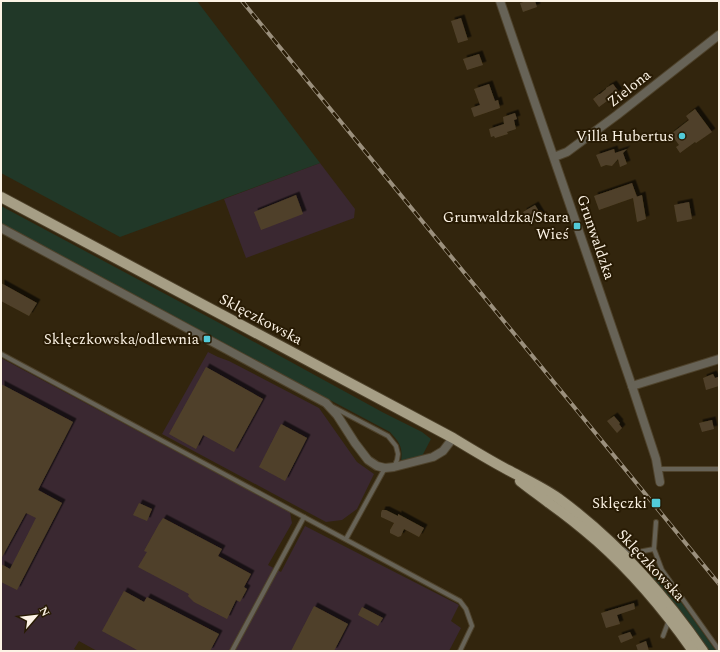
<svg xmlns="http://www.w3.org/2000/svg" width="720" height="652" viewBox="0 0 720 652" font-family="Spectral,serif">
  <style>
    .industrial { fill: #3a2831 }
    .green { fill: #213828 }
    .building { fill: #504129; filter: url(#shadow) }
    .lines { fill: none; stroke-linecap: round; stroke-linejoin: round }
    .lane-casing { stroke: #4e422b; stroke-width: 6 }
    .street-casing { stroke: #4e422b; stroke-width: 10 }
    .primary-casing { stroke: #4e422b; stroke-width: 12 }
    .lane { stroke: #676357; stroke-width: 4 }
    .street { stroke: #676357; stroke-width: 8 }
    .primary { stroke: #a69e85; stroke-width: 10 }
    .rail-casing { stroke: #9b907d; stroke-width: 4 }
    .rail { stroke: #281b04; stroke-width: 2.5; stroke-dasharray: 8; stroke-linecap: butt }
    .poi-dot { fill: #52cbd9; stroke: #281b04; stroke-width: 1.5 }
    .labels { text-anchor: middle; stroke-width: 4; stroke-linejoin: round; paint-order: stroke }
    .street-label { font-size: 15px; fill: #fcf3e5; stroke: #281b04 }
    .poi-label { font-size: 15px; fill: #fcf3e5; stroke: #281b04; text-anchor: end }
  </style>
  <defs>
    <filter id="shadow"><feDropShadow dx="3.5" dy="-3.5" stdDeviation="0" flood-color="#0009"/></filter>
  </defs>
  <rect width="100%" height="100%" fill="#32250d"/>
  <!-- industrial -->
  <g class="industrial">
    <path d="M320,163L355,209L354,218L246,258L224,199Z"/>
    <path d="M208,352L218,357L229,361L319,408L357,462L374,474L357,509L342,520L326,522L162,434Z"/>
    <path d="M1,358L290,512L292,523L268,565L281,572L305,526L459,605L451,621L461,628L449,651H97L79,641L74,649L78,651H1Z"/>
  </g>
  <!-- green -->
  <g class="green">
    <path d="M1,1H197L320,163L120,237L1,173Z"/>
    <path d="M1,206L225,326L384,413L422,432L431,439L421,458L401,462C403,447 400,443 390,432L159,309L48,249L1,224Z"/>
    <path d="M654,565L657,566L663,577L716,651H710L680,610L650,574L649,572Z"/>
  </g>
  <!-- building -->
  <g class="building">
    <path d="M527,1H535L537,7L523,12L520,3Z"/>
    <path d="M461,18L468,40L458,43L451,21Z"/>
    <path d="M479,54L483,65L467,70L463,59Z"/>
    <path d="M489,84L495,101L498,100L500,108L474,117L471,108L480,105L474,89Z"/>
    <path d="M613,84L619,92L599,107L593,99L599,94H600L606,89V88Z"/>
    <path d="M695,109L712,132L696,143L695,142L680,153L676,147L679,145L671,134L689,120L686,116Z"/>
    <path d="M515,113L517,119L514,120L516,129L507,132L508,134L495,138L494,136L491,137L489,129L504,124L503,117Z"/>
    <path d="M614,149L615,153L627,149L623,153L627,164L620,167L618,159L612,166L606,165L601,167L596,155Z"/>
    <path d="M632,183L637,197H636L642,195L646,219L637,222L633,198L599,210L594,196Z"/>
    <path d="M296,195L303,214L261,230L254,212Z"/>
    <path d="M689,202L692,219L677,222L674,205Z"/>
    <path d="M535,205L543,218L530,225L523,212Z"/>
    <path d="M1,283L37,303L29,316L1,301Z"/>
    <path d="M206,367L263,399L234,452L203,435L196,449L169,434Z"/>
    <path d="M713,374L715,378L718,377L719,386L706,390L703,378Z"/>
    <path d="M1,384L73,422L38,490L62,503L17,590L1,582V564L10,569L36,518L26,513L1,559Z"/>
    <path d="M614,416L620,423L619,424L622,428L617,433L607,421Z"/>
    <path d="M712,420L714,429L702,432L699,423Z"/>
    <path d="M281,424L307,438L285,481L259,467Z"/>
    <path d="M139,503L152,509L147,521L133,515Z"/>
    <path d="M382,510H386L398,516V514L424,528L419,537L404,529L401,536L398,537L390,533V530L394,523L381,517V513Z"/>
    <path d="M163,518L222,549L218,556L251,574L244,587L247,589L240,602L236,600L227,619L194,602L188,596L189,594L138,567L147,552L144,551L159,524Z"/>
    <path d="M124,591L144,602L147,597L219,634L210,651H139L102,631Z"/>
    <path d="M634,603L635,609L617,615L620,624L606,628L601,613Z"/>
    <path d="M314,606L348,624L334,651H291Z"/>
    <path d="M362,607L383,618L378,626L358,615Z"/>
    <path d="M630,632L633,638L621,643L618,636Z"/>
    <path d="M646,641L649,651H638L636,645Z"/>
  </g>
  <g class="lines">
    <!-- lane casing -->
    <g class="lane-casing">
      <g id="lane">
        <path d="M1,354L460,601L466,609L472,626L460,651"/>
        <path d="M333,407L388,436L396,446L398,454L397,460L394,467"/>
        <path d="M658,469H719"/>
        <path d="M656,522L654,549L662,570L719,650"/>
        <path d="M346,539L385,468"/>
        <path d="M621,549L638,552L654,549"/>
        <path d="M663,636L669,620"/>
        <path d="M232,651L304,517"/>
      </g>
    </g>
    <!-- street casing -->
    <g class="street-casing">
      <g id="street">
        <path d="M500,1L632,386L656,459L660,482"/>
        <path d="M554,157L567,152L617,115L719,35"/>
        <path d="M1,228L326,403L337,415L355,443L368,460L377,466L385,468L394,467L433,457L443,451L453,438"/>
        <path d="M632,386L719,359"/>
      </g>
    </g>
    <!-- primary casing -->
    <g class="primary-casing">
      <g id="primary">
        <path d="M1,197L453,438C471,449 489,460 508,470C525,479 542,487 558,498C615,540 663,593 703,651"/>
        <path d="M520,481C530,489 540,496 549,503C566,515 582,528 597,541C633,573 665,611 693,651"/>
      </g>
    </g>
    <!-- lane -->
    <use href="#lane" class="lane"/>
    <!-- street -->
    <use href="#street" class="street"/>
    <!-- primary -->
    <use href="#primary" class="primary"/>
    <!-- rail casing -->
    <g class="rail-casing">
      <path id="rail" d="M242,1L719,584"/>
    </g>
    <!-- rail -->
    <use href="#rail" class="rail"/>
  </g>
  <!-- markers -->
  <g class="poi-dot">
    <circle cx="682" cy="136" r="4"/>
    <rect x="573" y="222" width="8" height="8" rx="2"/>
    <rect x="203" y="335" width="8" height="8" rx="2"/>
    <rect x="651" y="498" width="10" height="10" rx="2"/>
  </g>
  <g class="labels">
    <!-- street labels -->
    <g class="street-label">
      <text transform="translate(629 88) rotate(-38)" y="5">Zielona</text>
      <text transform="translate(596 237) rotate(71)" y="5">Grunwaldzka</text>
      <text transform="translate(261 319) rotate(28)" y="5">Sklęczkowska</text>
      <text transform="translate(651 565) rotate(47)" y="5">Sklęczkowska</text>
    </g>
    <!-- poi labels -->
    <g class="poi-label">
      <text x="674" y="141">Villa Hubertus</text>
      <text x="569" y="222">Grunwaldzka/Stara<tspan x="569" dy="17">Wieś</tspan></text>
      <text x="199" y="344">Sklęczkowska/odlewnia</text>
      <text x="647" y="508">Sklęczki</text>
    </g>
  </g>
  <!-- border -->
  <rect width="720" height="652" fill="none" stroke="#fcf3e5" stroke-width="4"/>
  <!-- north arrow -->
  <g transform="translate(36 616) rotate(62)" stroke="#281b04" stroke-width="3" paint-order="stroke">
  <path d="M0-3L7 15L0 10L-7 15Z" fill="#fcf3e5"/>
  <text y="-6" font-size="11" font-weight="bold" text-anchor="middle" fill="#fcf3e5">N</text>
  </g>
</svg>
